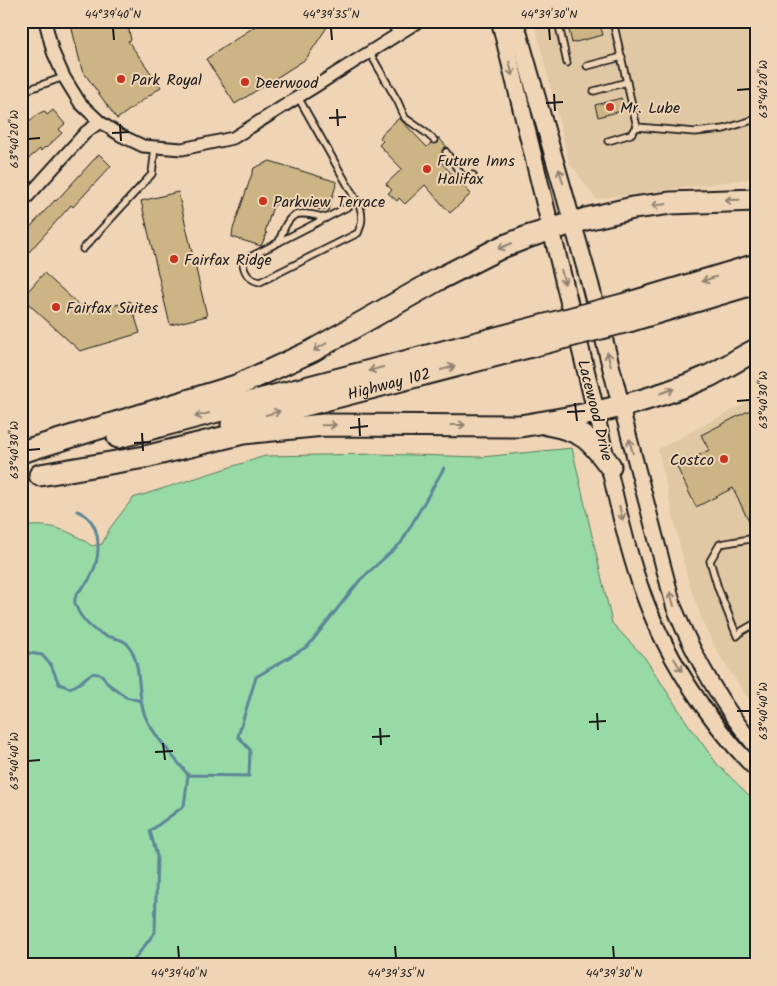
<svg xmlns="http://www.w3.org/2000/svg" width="777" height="986" viewBox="0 0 777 986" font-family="Kalam,sans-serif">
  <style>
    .built { fill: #e0c8a4 }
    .green { fill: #98daa5; stroke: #5a7b60 }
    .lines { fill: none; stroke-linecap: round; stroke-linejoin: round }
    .stream { stroke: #5d8698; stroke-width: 3 }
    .building { fill: #ccb484; stroke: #1c1c1c }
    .service-casing { stroke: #1c1c1c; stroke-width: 9 }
    .minor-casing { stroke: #1c1c1c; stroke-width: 15 }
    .tertiary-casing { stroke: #1c1c1c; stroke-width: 18 }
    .secondary-casing { stroke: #1c1c1c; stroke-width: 20 }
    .motorway-casing { stroke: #1c1c1c; stroke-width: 25 }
    .service { stroke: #efd5b6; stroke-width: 5.5 }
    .minor { stroke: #efd5b6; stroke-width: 11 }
    .tertiary { stroke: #efd5b6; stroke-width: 14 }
    .secondary { stroke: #efd5b6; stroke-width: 16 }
    .motorway { stroke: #efd5b6; stroke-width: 21 }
    .motorway-bridge-casing { stroke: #1c1c1c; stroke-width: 25; stroke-linecap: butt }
    .motorway-bridge { stroke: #efd5b6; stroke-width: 21 }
    .oneway { stroke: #908271 }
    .ticks { fill: none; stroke: #1c1c1c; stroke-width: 2 }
    .poi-dot { fill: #c8321e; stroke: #efd5b6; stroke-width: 2 }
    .labels { text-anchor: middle; stroke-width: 4; stroke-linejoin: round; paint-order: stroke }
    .poi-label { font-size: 16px; fill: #1c1c1c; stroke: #efd5b6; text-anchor: start }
    .street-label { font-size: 16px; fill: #1c1c1c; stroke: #efd5b6 }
    .neatline { fill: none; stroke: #1c1c1c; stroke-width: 2 }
    .ticks-label { font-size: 12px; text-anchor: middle; fill: #1c1c1c }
  </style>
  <rect width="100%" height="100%" fill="#efd5b6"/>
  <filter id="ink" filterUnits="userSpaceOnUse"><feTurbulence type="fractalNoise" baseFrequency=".02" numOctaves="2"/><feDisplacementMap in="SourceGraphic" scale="10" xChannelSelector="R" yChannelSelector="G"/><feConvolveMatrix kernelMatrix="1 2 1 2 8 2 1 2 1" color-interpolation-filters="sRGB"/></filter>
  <g filter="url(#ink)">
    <!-- built -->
    <g class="built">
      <path d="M534,21H756V178L596,199L569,162Z"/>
      <path d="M756,398V710L721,658L704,626L687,577L658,449Z"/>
    </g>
    <!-- green -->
    <path class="green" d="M572,448L612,623L645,658L688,724L717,764L756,802V965H21V527C50,523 68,529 92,546L102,544L110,528L133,498L265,456L376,454L482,457Z"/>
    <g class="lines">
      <!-- stream -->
      <g class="stream">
        <path d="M77,511C104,521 101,558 90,578C86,587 73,592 75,603C78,615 90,629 102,634C111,639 123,637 129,646C143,667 136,693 145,716C153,735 175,758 188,775"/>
        <path d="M21,655L29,653L42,655L51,665L59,684L70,688C74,686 78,685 81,682C89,675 91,671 102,675L107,683L126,697L141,701"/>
        <path d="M130,965L155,932L157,856L150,831L184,806L188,775L249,776L250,750L238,736L256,677L308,646L360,580L401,543L444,468"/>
      </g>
    </g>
    <!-- building -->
    <g class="building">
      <path d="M70,21H127L131,40L128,41L161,87L117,119L82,70Z"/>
      <path d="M263,21H331L306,59L235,104L206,59Z"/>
      <path d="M567,21H599L603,35L572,43Z"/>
      <path d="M621,98L625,110L598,117L595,105Z"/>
      <path d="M53,110L65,124L59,129L62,133L46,148L45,147L41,151L40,149L21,165V130L38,114L44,111L47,115Z"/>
      <path d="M399,118L427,147L431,143H437L438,137L448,148L445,147L442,150L443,156L439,160L471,194L450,213L425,185L405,204L399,198L397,201L388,193L392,190L386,184L402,169L379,145L383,141L380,138L383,133Z"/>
      <path d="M99,154L111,166L73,207L71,205L21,261V237L55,200L56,201Z"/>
      <path d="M270,161L337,182L328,211L321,208L320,210L315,208V206L288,198L273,206L265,232L267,233L261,246L232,237L233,229L254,168Z"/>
      <path d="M178,192L207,316L170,325L141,201Z"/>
      <path d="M44,273L88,313L130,301L140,333L80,351L22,298Z"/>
      <path d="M756,407V521L750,524L733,488L696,507L677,467L709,450L701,435Z"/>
    </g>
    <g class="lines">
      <!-- service casing -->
      <g class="service-casing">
        <g id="service">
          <path d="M389,21L397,35"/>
          <path d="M558,21L567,63"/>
          <path d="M613,21L637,127L695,132L724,129L756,119"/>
          <path d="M370,53L398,102L405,118L425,132L434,140"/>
          <path d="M587,66L622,57"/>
          <path d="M594,91L627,82"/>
          <path d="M21,92L64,77"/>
          <path d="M298,97L360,207C363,217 362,223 358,233L260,282C250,280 245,275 243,264L246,259L357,202"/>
          <path d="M608,141L631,134L637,127"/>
          <path d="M446,152L463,177L473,175"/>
          <path d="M279,242C289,211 295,210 326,218"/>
          <path d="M83,249L152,174L155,147"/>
          <path d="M756,538L720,544L710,561L718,588L737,636L742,631L756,623"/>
        </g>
      </g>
      <!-- minor casing -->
      <g class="minor-casing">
        <g id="minor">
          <path d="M45,21L53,52L64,77L80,103L100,122L120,135L143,146L182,149L233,138L419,21"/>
          <path d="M21,204L86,132L100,122"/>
        </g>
      </g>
      <!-- tertiary casing -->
      <g class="tertiary-casing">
        <g id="tertiary">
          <path d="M621,406L674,607C695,658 721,705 756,747"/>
          <path d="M596,412C610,469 621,529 640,585C662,651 707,721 756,770"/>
        </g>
      </g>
      <!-- secondary casing -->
      <g class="secondary-casing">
        <g id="secondary">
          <path d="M500,21L596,412"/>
          <path d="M515,21L590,284L621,406"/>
        </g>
      </g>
      <!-- motorway casing -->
      <g class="motorway-casing">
        <g id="motorway">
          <path d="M626,304L756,265"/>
          <path d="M632,320L756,283"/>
          <path id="s1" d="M232,424L547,342"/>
          <path d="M547,424C582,431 589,437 610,466"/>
          <path d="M118,437L542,326"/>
          <path d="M21,452L236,386L312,351L439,279L502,247L530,236L586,219L633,208L671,203L756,200"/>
          <path d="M40,475L145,457L243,433L324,425L520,426C584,416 649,403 709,376C725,368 740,358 756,350"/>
        </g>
      </g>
      <!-- service -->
      <use href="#service" class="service"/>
      <!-- minor -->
      <use href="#minor" class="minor"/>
      <!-- tertiary -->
      <use href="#tertiary" class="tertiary"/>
      <!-- secondary -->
      <use href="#secondary" class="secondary"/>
      <!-- motorway -->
      <use href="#motorway" class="motorway"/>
      <!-- motorway-bridge casing -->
      <g class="motorway-bridge-casing">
        <g id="motorway-bridge">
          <path d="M542,326L626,304"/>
          <path d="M547,342L632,320"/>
        </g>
      </g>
      <!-- motorway-bridge -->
      <use href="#motorway-bridge" class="motorway-bridge"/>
    </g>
    <!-- one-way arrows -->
    <defs><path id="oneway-shaft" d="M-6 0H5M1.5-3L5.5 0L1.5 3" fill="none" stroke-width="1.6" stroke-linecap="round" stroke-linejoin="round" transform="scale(1.25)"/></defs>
    <g class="oneway">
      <use href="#oneway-shaft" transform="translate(511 69) rotate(76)"/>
      <use href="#oneway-shaft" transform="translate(561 176) rotate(-106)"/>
      <use href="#oneway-shaft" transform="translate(732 200) rotate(179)"/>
      <use href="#oneway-shaft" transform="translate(659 205) rotate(172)"/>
      <use href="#oneway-shaft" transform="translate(505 246) rotate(157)"/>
      <use href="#oneway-shaft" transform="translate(563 277) rotate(76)"/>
      <use href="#oneway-shaft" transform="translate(709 279) rotate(163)"/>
      <use href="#oneway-shaft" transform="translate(320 347) rotate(150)"/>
      <use href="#oneway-shaft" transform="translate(609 359) rotate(-103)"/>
      <use href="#oneway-shaft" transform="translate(448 368) rotate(-15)"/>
      <use href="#oneway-shaft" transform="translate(376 369) rotate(165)"/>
      <use href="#oneway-shaft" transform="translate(667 391) rotate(-20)"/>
      <use href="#oneway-shaft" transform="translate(273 413) rotate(-15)"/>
      <use href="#oneway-shaft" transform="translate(202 415) rotate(165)"/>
      <use href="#oneway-shaft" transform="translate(329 425) rotate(-1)"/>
      <use href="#oneway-shaft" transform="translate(458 425)"/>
      <use href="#oneway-shaft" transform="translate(631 446) rotate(-104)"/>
      <use href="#oneway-shaft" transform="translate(621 513) rotate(77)"/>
      <use href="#oneway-shaft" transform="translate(672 599) rotate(-106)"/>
      <use href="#oneway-shaft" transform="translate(678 665) rotate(59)"/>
    </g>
  </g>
  <!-- ticks -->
  <path class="ticks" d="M113,28L114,40M331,28L332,40M549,28L550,40M737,90L750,89M554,94L555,111M546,103L563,102M337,109L338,126M329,118L346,117M120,124L121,141M112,133L129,132M28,139L40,138M737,401L750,400M575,403L577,421M567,412L585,411M359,418L360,436M350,428L368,426M142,433L143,451M134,443L151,442M28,450L40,449M737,711H750M597,713L598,730M589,722L606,721M380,728L381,745M372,737L390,736M163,743L165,760M155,752L173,751M28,761L40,760M178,946L179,958M395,946L396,958M613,946L614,958"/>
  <!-- markers -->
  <g class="poi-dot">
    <circle cx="121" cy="79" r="5"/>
    <circle cx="245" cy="82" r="5"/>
    <circle cx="610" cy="107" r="5"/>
    <circle cx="427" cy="169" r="5"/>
    <circle cx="263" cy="201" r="5"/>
    <circle cx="174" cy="259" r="5"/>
    <circle cx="56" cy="307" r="5"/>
    <circle cx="724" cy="459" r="5"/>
  </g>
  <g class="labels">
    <!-- poi labels -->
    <g class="poi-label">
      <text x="131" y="85">Park Royal</text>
      <text x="255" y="88">Deerwood</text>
      <text x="620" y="113">Mr. Lube</text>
      <text x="437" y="166">Future Inns<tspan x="437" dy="18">Halifax</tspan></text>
      <text x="273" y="207">Parkview Terrace</text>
      <text x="184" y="265">Fairfax Ridge</text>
      <text x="66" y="313">Fairfax Suites</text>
      <text x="714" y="465" text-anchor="end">Costco</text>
    </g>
    <!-- street labels -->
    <g class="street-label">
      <text dy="6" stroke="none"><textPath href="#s1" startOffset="162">Highway 102</textPath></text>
      <text transform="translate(596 410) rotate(76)" y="6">Lacewood Drive</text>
    </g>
  </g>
  <!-- margin -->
  <rect width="777" height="986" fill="none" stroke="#efd5b6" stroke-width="55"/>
  <rect x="28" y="28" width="722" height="930" class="neatline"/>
  <g class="ticks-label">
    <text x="113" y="18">44°39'40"N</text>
    <text x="331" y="18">44°39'35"N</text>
    <text x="549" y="18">44°39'30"N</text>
    <text transform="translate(763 89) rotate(-90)" y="4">63°40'20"W</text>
    <text transform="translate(14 139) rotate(-90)" y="4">63°40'20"W</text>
    <text transform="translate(763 400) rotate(-90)" y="4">63°40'30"W</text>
    <text transform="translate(14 450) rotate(-90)" y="4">63°40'30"W</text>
    <text transform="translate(763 711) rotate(-90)" y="4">63°40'40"W</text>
    <text transform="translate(14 761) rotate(-90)" y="4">63°40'40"W</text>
    <text x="179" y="977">44°39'40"N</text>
    <text x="396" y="977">44°39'35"N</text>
    <text x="614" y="977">44°39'30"N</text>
  </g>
</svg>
